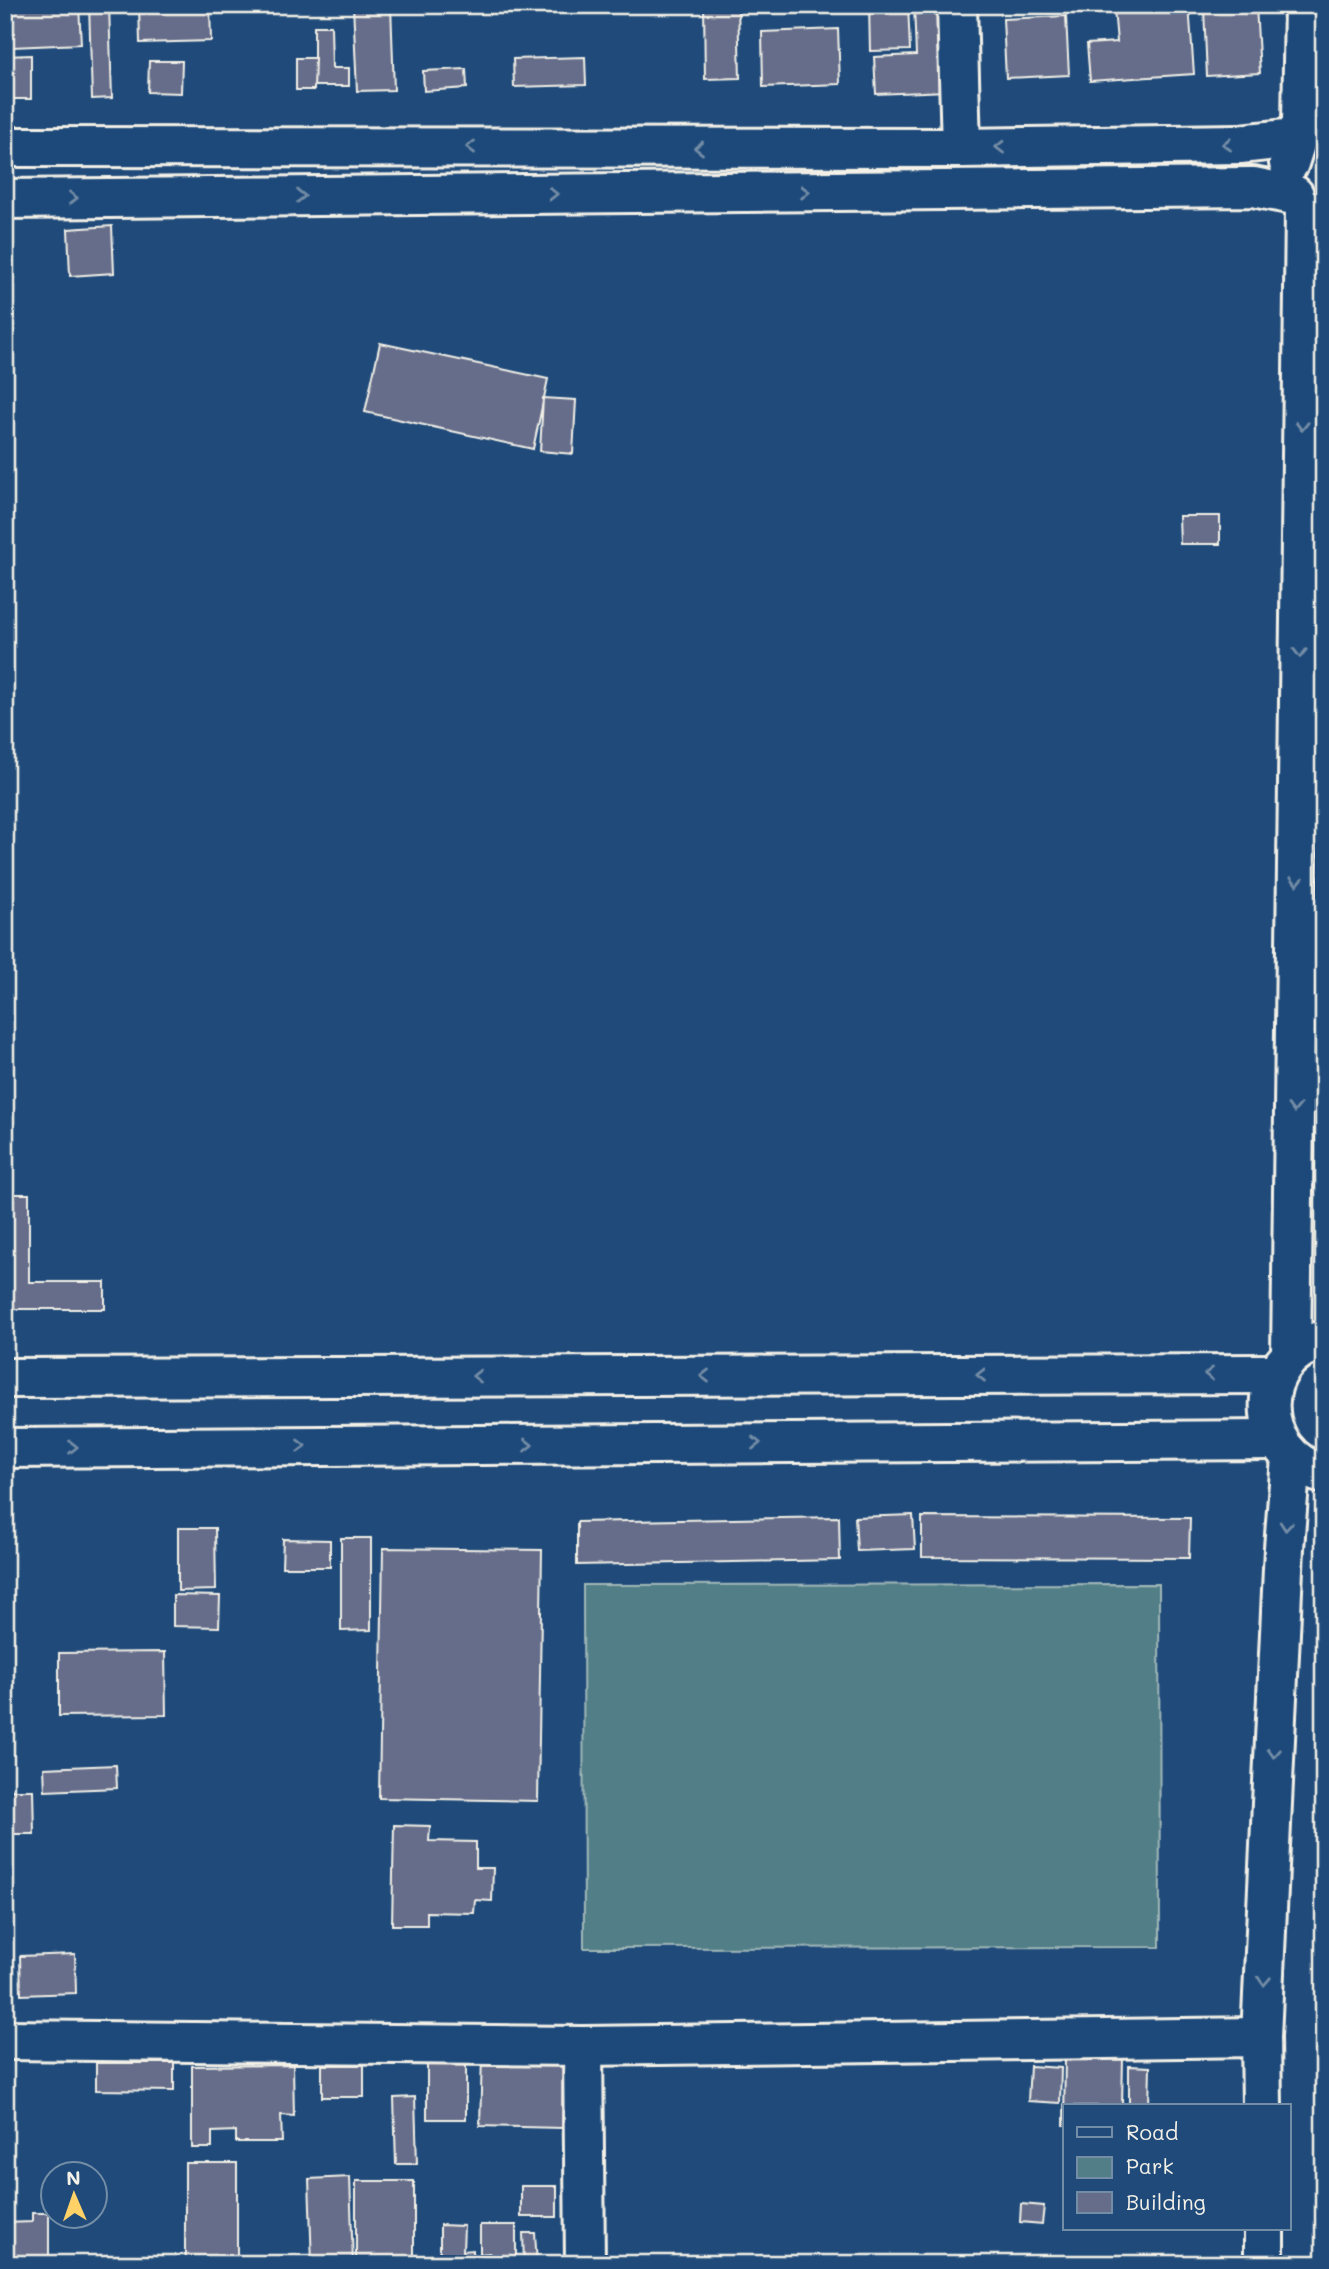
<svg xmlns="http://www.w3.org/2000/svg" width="1329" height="2269" viewBox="0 0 1329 2269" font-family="Mali,sans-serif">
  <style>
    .green { fill: #517e87; stroke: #a2b8b8; stroke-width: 2 }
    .building { fill: #656d8a; stroke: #f4f1e8; stroke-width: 2 }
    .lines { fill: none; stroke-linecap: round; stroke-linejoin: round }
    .street-casing { stroke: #f4f1e8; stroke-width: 44 }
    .secondary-casing { stroke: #f4f1e8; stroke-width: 44 }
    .street { stroke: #1f4a7a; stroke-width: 38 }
    .secondary { stroke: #1f4a7a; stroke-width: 38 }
    .oneway { stroke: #748da6 }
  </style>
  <rect width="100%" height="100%" fill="#1f4a7a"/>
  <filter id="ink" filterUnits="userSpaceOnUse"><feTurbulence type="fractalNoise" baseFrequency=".0143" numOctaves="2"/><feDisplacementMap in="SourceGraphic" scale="14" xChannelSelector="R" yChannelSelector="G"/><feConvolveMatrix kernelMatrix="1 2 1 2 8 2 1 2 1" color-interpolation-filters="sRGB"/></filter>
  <g filter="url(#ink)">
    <!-- green -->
    <path class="green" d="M1159,1584L1160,1947L584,1948L583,1585Z"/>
    <!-- building -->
    <g class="building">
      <path d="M10,5H79L81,44L12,47Z"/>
      <path d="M89,5H109L112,98L92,99Z"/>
      <path d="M139,5H210L211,41L140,43Z"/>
      <path d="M353,5H391L394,90L357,91Z"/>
      <path d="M704,5H738L740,78L705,79Z"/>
      <path d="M869,5H908L910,50L870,51Z"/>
      <path d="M914,5H944L947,91L876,94L874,57L916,55Z"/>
      <path d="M1166,5H1189L1194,74L1090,81L1087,44L1117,42L1114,9Z"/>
      <path d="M1256,6L1260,73L1207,76L1204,9Z"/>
      <path d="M1066,16L1069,75L1006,78L1003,19Z"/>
      <path d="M314,26H331L332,68H349V86H314Z"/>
      <path d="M838,29L840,84L763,87L762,32Z"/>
      <path d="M31,55V99H5V56Z"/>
      <path d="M585,57L586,85L514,87L513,59Z"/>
      <path d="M296,58H315L314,90H296Z"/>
      <path d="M149,61H182L181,93L148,92Z"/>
      <path d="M466,69L467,88L424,91L423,71Z"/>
      <path d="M112,226L114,273L70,276L68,229Z"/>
      <path d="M380,343L548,379L533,449L365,412Z"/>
      <path d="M543,398L576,400L573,454L540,451Z"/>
      <path d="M1179,516H1220V544H1180Z"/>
      <path d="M7,1194H29V1282H105V1309H8Z"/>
      <path d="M913,1515L915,1549L857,1551L855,1517Z"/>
      <path d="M839,1517L840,1560L577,1565V1522Z"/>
      <path d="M922,1517L1190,1518L1189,1558L922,1557Z"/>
      <path d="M178,1528H215L216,1590L178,1591Z"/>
      <path d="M341,1538H371V1630L341,1631Z"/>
      <path d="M283,1539L330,1540V1567H282Z"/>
      <path d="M383,1548L542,1550L538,1801L379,1798Z"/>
      <path d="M173,1595L220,1596L219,1627L173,1626Z"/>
      <path d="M165,1652L166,1715L59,1716V1653Z"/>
      <path d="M116,1765L117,1788L45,1791L44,1768Z"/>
      <path d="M11,1790H33L34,1834H11Z"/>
      <path d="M394,1825L430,1826L429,1841L476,1842V1868H493L492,1901L475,1900L474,1913L427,1912V1925H392Z"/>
      <path d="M75,1954L76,1993L21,1995L20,1956Z"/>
      <path d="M482,2056L563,2057L562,2128L480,2126Z"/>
      <path d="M1065,2057H1123L1122,2106H1065L1064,2126Z"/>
      <path d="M96,2063H174V2091L96,2090Z"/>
      <rect x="427" y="2064" width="39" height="55"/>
      <path d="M293,2065L294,2116L281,2115L282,2142H236V2131L212,2132V2148H192V2066Z"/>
      <rect x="322" y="2065" width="42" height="32"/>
      <path d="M1030,2066L1061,2068L1060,2103L1028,2101Z"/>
      <path d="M1129,2066L1150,2067L1149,2106H1129Z"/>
      <path d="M415,2097L417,2164H396L394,2098Z"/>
      <rect x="185" y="2163" width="52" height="101"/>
      <path d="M350,2177L353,2264H312L309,2179Z"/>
      <rect x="356" y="2181" width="58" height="83"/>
      <rect x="521" y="2186" width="36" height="31"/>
      <path d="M1021,2204L1044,2206L1042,2224L1020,2222Z"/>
      <path d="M32,2213H49V2264H5V2223L32,2222Z"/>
      <path d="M440,2225L464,2226L463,2251L473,2250V2264H440Z"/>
      <path d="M480,2225H516V2264H490V2253L480,2254Z"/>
      <path d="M523,2233H535L537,2264H524Z"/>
    </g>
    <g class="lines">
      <!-- street casing -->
      <g class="street-casing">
        <g id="street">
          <path d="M957,5L961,148"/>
          <path d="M5,2040L583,2046L1261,2037"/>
          <path d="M583,2046L585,2264"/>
        </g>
      </g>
      <!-- secondary casing -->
      <g class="secondary-casing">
        <g id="secondary">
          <path d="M1302,122L1304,5"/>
          <path d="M5,147L961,148L1240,144L1295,138"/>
          <path d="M1289,163L1302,122L1324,109"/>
          <path d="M5,199L1253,187L1294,195"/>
          <path d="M1324,1340C1251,1355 1252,1456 1324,1474"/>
          <path d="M1291,1356L1305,210"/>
          <path d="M5,1378L1277,1374"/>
          <path d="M5,1448L1277,1440"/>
          <path d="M1262,2106L1261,2037L1284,1548L1291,1458"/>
          <path d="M1264,2229V2264"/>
        </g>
      </g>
      <!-- street -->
      <use href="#street" class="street"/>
      <!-- secondary -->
      <use href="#secondary" class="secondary"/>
    </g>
    <!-- one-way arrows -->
    <defs><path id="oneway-chevron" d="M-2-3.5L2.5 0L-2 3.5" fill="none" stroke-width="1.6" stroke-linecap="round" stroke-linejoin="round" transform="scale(1.75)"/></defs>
    <g class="oneway">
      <use href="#oneway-chevron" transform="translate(1227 144) rotate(179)"/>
      <use href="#oneway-chevron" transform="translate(471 147) rotate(-180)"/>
      <use href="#oneway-chevron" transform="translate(1000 147) rotate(179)"/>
      <use href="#oneway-chevron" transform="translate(699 148) rotate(-180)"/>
      <use href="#oneway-chevron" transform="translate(805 192) rotate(-1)"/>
      <use href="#oneway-chevron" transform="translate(553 194)"/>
      <use href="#oneway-chevron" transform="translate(301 196)"/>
      <use href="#oneway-chevron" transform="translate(73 198)"/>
      <use href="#oneway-chevron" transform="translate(1302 426) rotate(91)"/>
      <use href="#oneway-chevron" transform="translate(1300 653) rotate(91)"/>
      <use href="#oneway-chevron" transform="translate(1297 881) rotate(91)"/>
      <use href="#oneway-chevron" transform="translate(1294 1108) rotate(91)"/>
      <use href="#oneway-chevron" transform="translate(1209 1374) rotate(180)"/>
      <use href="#oneway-chevron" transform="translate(981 1375) rotate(180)"/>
      <use href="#oneway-chevron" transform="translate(477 1376) rotate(180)"/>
      <use href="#oneway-chevron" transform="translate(705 1376) rotate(180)"/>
      <use href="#oneway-chevron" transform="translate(756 1443)"/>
      <use href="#oneway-chevron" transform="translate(528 1445)"/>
      <use href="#oneway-chevron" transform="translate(301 1446)"/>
      <use href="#oneway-chevron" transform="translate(73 1447)"/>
      <use href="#oneway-chevron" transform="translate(1286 1526) rotate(95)"/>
      <use href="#oneway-chevron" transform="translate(1274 1753) rotate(93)"/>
      <use href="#oneway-chevron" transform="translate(1264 1981) rotate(93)"/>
    </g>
  </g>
  <!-- margin -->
  <rect width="1329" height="2269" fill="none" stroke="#1f4a7a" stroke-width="28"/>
  <rect x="14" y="14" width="1301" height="2241" fill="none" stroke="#f4f1e8" stroke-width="2.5" filter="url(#ink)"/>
  <!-- legend -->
  <rect x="1063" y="2104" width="228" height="126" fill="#1f4a7a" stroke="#748da6" stroke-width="2"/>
  <rect x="1077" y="2127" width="35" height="10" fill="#1f4a7a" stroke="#748da6" stroke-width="2"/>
  <text x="1126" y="2140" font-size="21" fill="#f4f1e8">Road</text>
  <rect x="1077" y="2157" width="35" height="21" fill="#517e87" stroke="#748da6" stroke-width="2"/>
  <text x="1126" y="2174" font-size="21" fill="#f4f1e8">Park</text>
  <rect x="1077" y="2192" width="35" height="21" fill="#656d8a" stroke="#748da6" stroke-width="2"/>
  <text x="1126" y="2210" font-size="21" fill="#f4f1e8">Building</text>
  <!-- north arrow -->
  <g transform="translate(74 2195) rotate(358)"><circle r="33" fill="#1f4a7a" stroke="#748da6" stroke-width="2"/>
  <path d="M0-5L12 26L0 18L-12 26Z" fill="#ffd166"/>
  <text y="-10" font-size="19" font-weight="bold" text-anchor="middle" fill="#f4f1e8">N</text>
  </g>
</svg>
